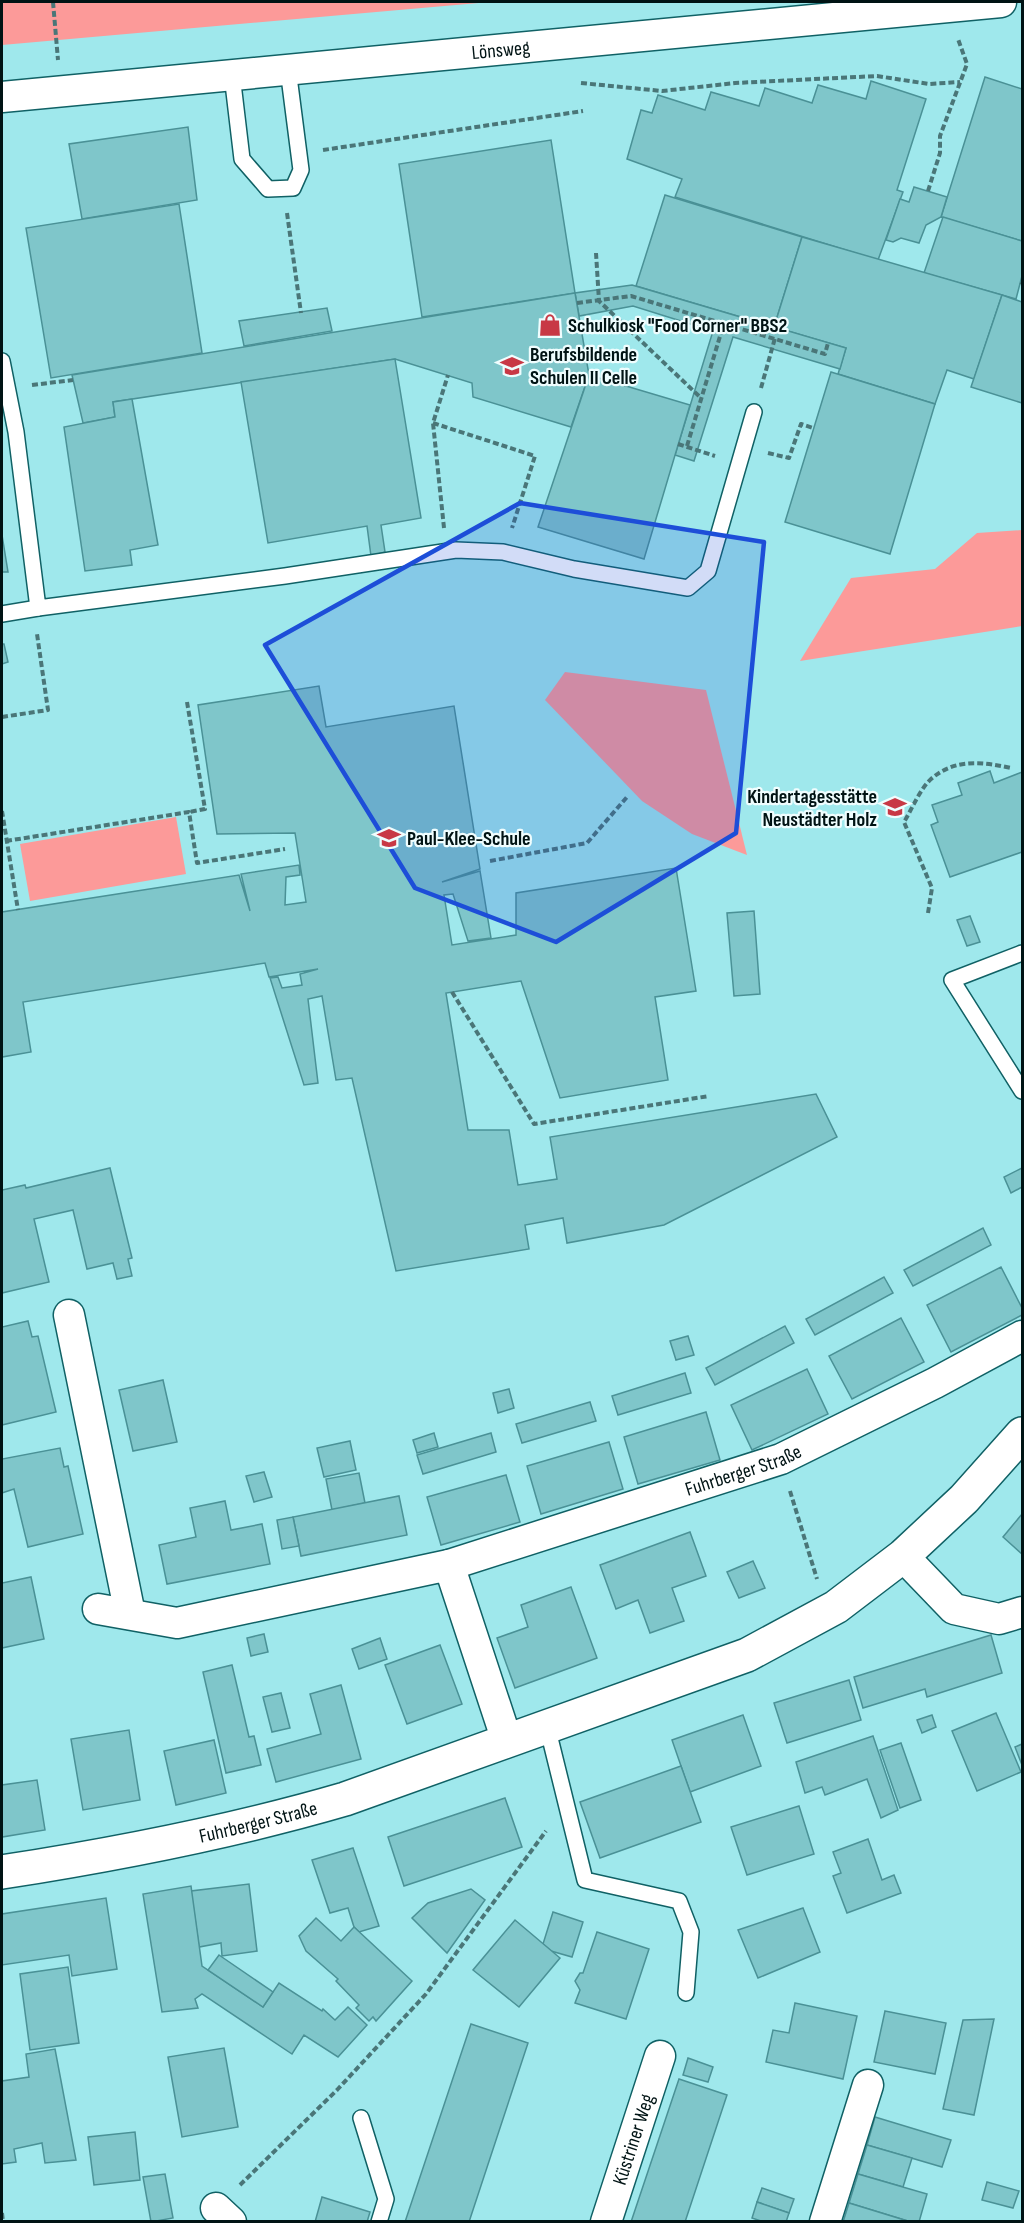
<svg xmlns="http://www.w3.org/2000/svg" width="1024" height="2223" viewBox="0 0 1024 2223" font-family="'Sofia Sans Condensed',sans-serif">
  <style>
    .green { fill: #fc9a99 }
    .building { fill: #7fc6ca; stroke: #4a9196; stroke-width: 1.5 }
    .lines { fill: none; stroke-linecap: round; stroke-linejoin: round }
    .service-casing { stroke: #106165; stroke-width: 18 }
    .minor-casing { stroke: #106165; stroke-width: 33 }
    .secondary-casing { stroke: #106165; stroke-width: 36 }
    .path { stroke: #4a7678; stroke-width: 4; stroke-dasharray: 6 3; stroke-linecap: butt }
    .service { stroke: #fff; stroke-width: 15 }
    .minor { stroke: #fff; stroke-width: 30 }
    .secondary { stroke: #fff; stroke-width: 33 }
    .marked { fill: #1d4ed8; fill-opacity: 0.2; stroke: #1d4ed8; stroke-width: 4.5; stroke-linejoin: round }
    .labels { text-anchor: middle; stroke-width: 4.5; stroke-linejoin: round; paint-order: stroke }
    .street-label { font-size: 20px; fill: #001314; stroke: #effdfe }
    .poi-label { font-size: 20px; font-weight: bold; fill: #001314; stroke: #effdfe; text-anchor: start }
  </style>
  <rect width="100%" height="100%" fill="#9fe8ec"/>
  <!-- green -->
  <g class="green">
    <path d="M2,2H490L2,45Z"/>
    <path d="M1022,530V626L800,661L851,578L935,569L977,533Z"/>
    <path d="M565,672L706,690L747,855L692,834L642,801L545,700Z"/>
    <path d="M176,817L186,874L30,901L20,844Z"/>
  </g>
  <!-- building -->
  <g class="building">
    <path d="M985,77L1022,89V241L941,217Z"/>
    <path d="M871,81L926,99L897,190L903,192L878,260L675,197L682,179L627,159L641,110L652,113L658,95L705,110L711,92L759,106L765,88L812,103L818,85L866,99Z"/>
    <path d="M188,127L197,200L82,219L69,144Z"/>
    <path d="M551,140L575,293L422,317L399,164Z"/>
    <path d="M914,187L947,197L941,217L926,225L919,243L901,238L893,242L886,240L900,199L909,202Z"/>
    <path d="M665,195L802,237L774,327L636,286Z"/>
    <path d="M179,204L202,353L51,378L26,228Z"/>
    <path d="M943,217L1022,241V276L1016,299L924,273Z"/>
    <path d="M802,237L1002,295L974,379L947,370L935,404L838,374L846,348L774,327Z"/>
    <path d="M632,285L846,348L840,369L733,337L694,461L675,455L713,331L633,306L579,316L575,293Z"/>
    <path d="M575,293L589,375L571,427L473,397L472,383L395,359L113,402L115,417L83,423L72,375Z"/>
    <path d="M1002,295L1022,302V403L971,387Z"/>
    <path d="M327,308L332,331L244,346L239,321Z"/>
    <path d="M395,359L421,518L381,525L385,552L371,556L367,526L268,543L241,382Z"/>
    <path d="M831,372L935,404L890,554L785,522Z"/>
    <path d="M589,375L690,405L644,559L538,527Z"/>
    <path d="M132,399L158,545L130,550L132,565L85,571L64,427L115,417L113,402Z"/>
    <path d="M2,535L8,572H2Z"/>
    <path d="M2,644H4L8,662L2,664Z"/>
    <path d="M319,686L326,727L454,706L480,869L442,882L480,871L491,938L468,941L453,894L444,895L452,945L516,935V893L676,868L696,991L655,997L668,1080L560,1098L521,981L446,993L468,1130H509L518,1185L557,1179L550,1137L816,1094L837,1137L664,1225L567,1243L563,1218L525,1225L529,1249L396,1271L352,1078L336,1080L322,996L308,999L318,1083L304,1085L270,978L278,977L282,988L302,985L300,974L318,969L269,977L265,963L23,1002L31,1052L2,1057V912L239,875L250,911L241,874L299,865L300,875L286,877L285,905L306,902L295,833L217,834L198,705Z"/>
    <path d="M990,771L994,783L1022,772V852L950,877L931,825L938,822L932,805L962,795L958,783Z"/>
    <path d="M754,911L760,994L734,996L727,913Z"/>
    <path d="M970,916L980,942L967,946L957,920Z"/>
    <path d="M110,1168L132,1258L128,1259L132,1276L117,1279L113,1263L87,1269L73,1210L34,1219L49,1282L2,1293V1190L25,1185L26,1188Z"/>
    <path d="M1022,1168V1187L1011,1193L1004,1177Z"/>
    <path d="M983,1228L991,1245L913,1286L904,1270Z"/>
    <path d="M1001,1267L1022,1308V1315L951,1352L927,1305Z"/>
    <path d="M884,1277L893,1293L815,1335L806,1319Z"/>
    <path d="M901,1318L924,1362L852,1399L829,1356Z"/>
    <path d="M28,1321L32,1337L38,1336L56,1412L2,1425V1327Z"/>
    <path d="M785,1326L794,1343L715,1385L706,1368Z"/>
    <path d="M688,1336L694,1355L676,1360L670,1341Z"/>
    <path d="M807,1369L828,1414L752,1450L731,1405Z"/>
    <path d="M685,1373L691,1393L618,1415L612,1396Z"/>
    <path d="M163,1380L177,1442L133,1451L119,1390Z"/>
    <path d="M509,1389L514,1408L498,1413L493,1393Z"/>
    <path d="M590,1402L596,1421L522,1443L516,1424Z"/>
    <path d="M706,1412L720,1460L638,1484L624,1437Z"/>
    <path d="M434,1433L438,1447L417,1453L413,1440Z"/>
    <path d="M491,1433L496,1452L423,1474L417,1455Z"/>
    <path d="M350,1441L356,1470L324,1477L317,1448Z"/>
    <path d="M609,1442L623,1489L541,1514L527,1466Z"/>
    <path d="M60,1448L64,1467L68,1466L83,1534L28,1547L14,1489L2,1493V1459Z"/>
    <path d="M264,1472L272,1497L254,1502L246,1476Z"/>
    <path d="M359,1473L365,1503L332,1510L326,1479Z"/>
    <path d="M506,1475L520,1522L441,1545L427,1497Z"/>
    <path d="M399,1496L407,1535L301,1556L293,1517Z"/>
    <path d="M225,1501L231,1530L262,1524L270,1564L167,1584L159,1545L196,1537L190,1508Z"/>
    <path d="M1022,1514V1554L1003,1537Z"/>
    <path d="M293,1517L299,1546L282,1549L277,1520Z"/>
    <path d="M690,1532L706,1576L672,1588L684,1621L650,1633L638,1600L616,1609L600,1565Z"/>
    <path d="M753,1561L765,1588L739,1598L727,1572Z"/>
    <path d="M31,1577L44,1639L2,1648V1583Z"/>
    <path d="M571,1587L597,1658L515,1688L497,1638L528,1627L521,1605Z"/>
    <path d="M264,1634L268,1652L251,1656L247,1638Z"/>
    <path d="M991,1635L1002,1673L927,1697L925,1689L863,1708L854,1677Z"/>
    <path d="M380,1638L387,1659L359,1669L352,1649Z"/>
    <path d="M440,1645L462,1704L407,1724L385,1665Z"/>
    <path d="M232,1665L249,1737L254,1736L261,1765L226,1773L203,1672Z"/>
    <path d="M849,1680L861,1720L787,1743L774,1703Z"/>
    <path d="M341,1685L361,1759L276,1782L267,1749L321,1734L310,1694Z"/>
    <path d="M281,1693L290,1728L272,1732L263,1697Z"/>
    <path d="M996,1713L1021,1772L977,1791L952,1731Z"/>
    <path d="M743,1715L761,1766L690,1792L672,1740Z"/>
    <path d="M932,1715L936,1727L922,1733L917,1720Z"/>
    <path d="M129,1730L140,1800L83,1810L71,1739Z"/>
    <path d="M873,1736L898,1810L881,1818L867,1779L825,1795L822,1787L805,1793L796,1762Z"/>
    <path d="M214,1740L226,1793L176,1805L164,1751Z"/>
    <path d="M901,1743L921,1800L900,1808L880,1750Z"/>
    <path d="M1022,1744V1765L1015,1747Z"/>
    <path d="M681,1766L701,1822L600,1858L580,1802Z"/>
    <path d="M37,1780L45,1830L2,1837V1785Z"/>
    <path d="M505,1798L522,1847L404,1886L388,1837Z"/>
    <path d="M799,1806L814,1854L747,1875L731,1827Z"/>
    <path d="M868,1839L882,1880L894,1875L901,1893L847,1913L833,1876L841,1873L833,1852Z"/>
    <path d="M353,1848L379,1926L359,1932L354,1927L348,1908L330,1913L312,1860Z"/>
    <path d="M249,1884L257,1951L222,1956L221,1943L199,1947L191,1891Z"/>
    <path d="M191,1886L202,1966L263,2007L279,1983L322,2011L323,2009L335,2020L348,2007L367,2025L338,2057L304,2035L292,2054L202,1994L195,1999L198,2008L162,2012L143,1894Z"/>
    <path d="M471,1889L485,1900L447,1953L412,1918L428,1903Z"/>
    <path d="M106,1898L117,1969L72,1976L69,1955L2,1965V1914Z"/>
    <path d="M803,1908L820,1952L758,1978L738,1930Z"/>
    <path d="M553,1912L583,1922L572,1957L551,1951L543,1944Z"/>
    <path d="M316,1918L341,1941L354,1927L412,1981L376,2021L373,2017L369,2021L356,2008L359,2005L336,1981L338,1979L306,1951L299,1936Z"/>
    <path d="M515,1920L560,1958L519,2007L473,1970Z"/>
    <path d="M597,1932L649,1949L626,2019L575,2003L580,1990L575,1981L580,1973H583Z"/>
    <path d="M219,1955L273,1992L263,2007L208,1970Z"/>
    <path d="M68,1967L79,2043L30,2050L20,1974Z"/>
    <path d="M795,2003L857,2016L843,2079L766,2062L773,2030L789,2033Z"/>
    <path d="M885,2011L946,2023L935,2074L874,2062Z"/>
    <path d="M994,2019L974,2115L943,2109L963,2020Z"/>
    <path d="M471,2024L528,2043L469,2222H405Z"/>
    <path d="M224,2048L238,2127L182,2137L168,2057Z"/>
    <path d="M55,2049L76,2160L45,2163L42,2143L14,2149L16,2162L2,2164V2081L29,2077L26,2054Z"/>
    <path d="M688,2058L713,2067L708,2082L683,2075Z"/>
    <path d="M679,2079L727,2095L685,2222H631Z"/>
    <path d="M875,2117L951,2140L942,2167L867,2145Z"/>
    <path d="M135,2132L140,2180L94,2185L88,2137Z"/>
    <path d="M867,2145L912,2158L903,2187L858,2174Z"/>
    <path d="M165,2174L173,2218L151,2222L143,2177Z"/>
    <path d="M858,2174L927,2194L919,2222H911L849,2203Z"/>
    <path d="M987,2182L1019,2191L1013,2208L982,2200Z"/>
    <path d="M762,2188L794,2199L789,2213L757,2202Z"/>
    <path d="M322,2197L370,2212L367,2222H315Z"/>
    <path d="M757,2202L789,2213L786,2222H764L752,2218Z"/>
    <path d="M849,2203L911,2222H843Z"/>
  </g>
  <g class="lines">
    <!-- service casing -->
    <g class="service-casing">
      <g id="service">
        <path d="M232,75L242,159L268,189L293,188L301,170L288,69"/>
        <path d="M2,361L16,432L38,608L285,576L456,550L503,552L574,569L688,588L708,571L754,412"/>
        <path d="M2,614L38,608"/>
        <path d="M1022,953L952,980L1022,1091"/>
        <path d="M547,1726L585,1880L679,1901L691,1932L686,1993"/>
        <path d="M361,2118L386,2199L379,2222"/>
      </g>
    </g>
    <!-- minor casing -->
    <g class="minor-casing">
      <g id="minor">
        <path id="s1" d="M2,97L1001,2"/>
        <path d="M69,1315L130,1614"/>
        <path d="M903,1556L954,1609L999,1619L1022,1612"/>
        <path id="s2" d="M449,1565L781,1459L935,1383L1022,1336"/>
        <path d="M98,1609L177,1623L449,1565L507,1741"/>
        <path d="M216,2208L231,2222"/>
        <path id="s3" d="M606,2222L660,2056"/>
        <path d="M825,2222L868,2085"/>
      </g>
    </g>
    <!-- secondary casing -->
    <g class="secondary-casing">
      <g id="secondary">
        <path id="s4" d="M2,1872C118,1854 232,1832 345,1799L747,1655L836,1607L903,1556L964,1499L1022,1434"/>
      </g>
    </g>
    <!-- path -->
    <g class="path">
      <path d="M53,2L58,60"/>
      <path d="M581,83L662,91L735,83L877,76L929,84L960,82"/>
      <path d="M323,150L583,111"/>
      <path d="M928,191L940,153V136L967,64L958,39"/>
      <path d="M287,213L301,313"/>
      <path d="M596,253L599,301L701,398"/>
      <path d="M1021,282L1022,283"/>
      <path d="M577,303L631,296L825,354L828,343"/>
      <path d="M32,385L73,380"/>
      <path d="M761,388L775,338"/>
      <path d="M433,423L535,456L512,528"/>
      <path d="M678,444L715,456"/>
      <path d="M687,446L724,323"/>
      <path d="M768,453L789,458L801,424L813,428"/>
      <path d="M444,528L433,423L448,375"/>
      <path d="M187,702L205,809L189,812"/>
      <path d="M2,717L48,710L37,634"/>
      <path d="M2,811L18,910"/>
      <path d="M6,841L189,812L197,863L285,849"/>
      <path d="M490,861L587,843L627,797"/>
      <path d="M928,913L932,888L904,822C912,809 920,789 931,779C955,758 983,762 1011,768"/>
      <path d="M452,992L534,1124L709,1096"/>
      <path d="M790,1491L817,1579"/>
      <path d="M240,2185L337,2090L426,1994L546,1831"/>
      <path d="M2,2213L3,2222"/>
    </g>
    <!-- service -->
    <use href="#service" class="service"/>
    <!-- minor -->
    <use href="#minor" class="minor"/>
    <!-- secondary -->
    <use href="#secondary" class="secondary"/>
  </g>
  <!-- marked area -->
  <path class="marked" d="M520,503L764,542L736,833L556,942L415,888L265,645Z"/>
  <!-- icons -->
  <defs>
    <g id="shop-bare" transform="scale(1.8)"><path d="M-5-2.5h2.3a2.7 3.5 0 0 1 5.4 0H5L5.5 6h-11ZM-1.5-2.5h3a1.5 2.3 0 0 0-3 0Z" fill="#c83845" stroke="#effdfe" stroke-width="2.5" paint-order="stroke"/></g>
    <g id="school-bare" transform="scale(1.8)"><path d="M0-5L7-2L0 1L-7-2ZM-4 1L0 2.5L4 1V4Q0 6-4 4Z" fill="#c83845" stroke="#effdfe" stroke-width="2.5" paint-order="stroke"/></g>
  </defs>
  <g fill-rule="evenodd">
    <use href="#shop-bare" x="550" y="325"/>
    <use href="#school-bare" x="512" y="366"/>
    <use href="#school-bare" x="895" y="807"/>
    <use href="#school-bare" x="389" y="838"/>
  </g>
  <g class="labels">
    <!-- street labels -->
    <g class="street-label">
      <text dy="7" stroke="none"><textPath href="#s1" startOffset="501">Lönsweg</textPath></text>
      <text dy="7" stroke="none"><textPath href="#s2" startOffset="309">Fuhrberger Straße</textPath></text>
      <text dy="7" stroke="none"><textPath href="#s4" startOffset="261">Fuhrberger Straße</textPath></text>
      <text dy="7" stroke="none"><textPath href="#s3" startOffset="87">Küstriner Weg</textPath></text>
    </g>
    <!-- poi labels -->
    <g class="poi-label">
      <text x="568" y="332">Schulkiosk "Food Corner" BBS2</text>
      <text x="530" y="361">Berufsbildende<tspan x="530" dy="23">Schulen II Celle</tspan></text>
      <text x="877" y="803" text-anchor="end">Kindertagesstätte<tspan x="877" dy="23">Neustädter Holz</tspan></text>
      <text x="407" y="845">Paul-Klee-Schule</text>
    </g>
  </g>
  <!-- border -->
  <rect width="1024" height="2223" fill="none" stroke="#001314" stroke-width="6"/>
</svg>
